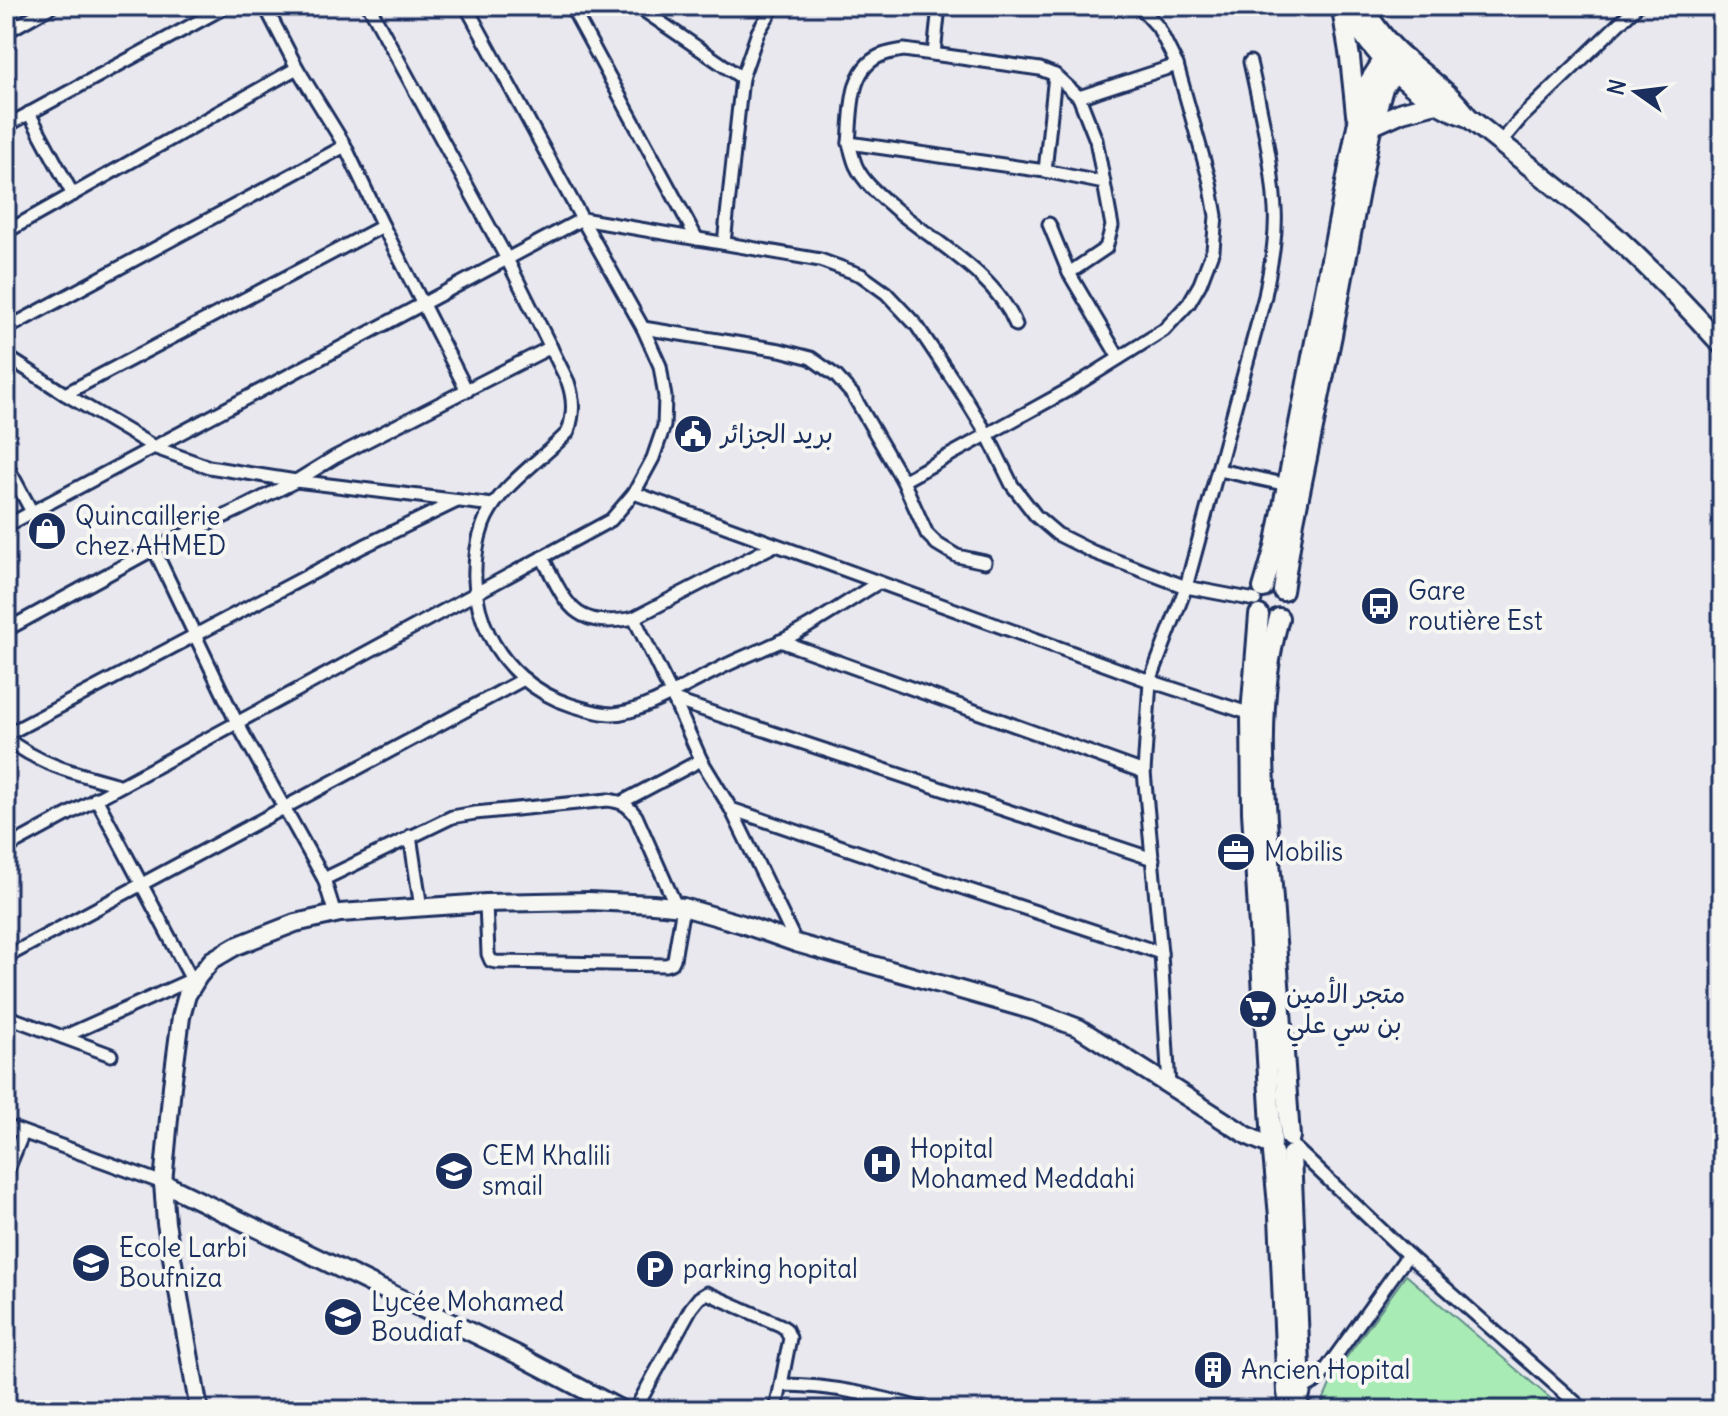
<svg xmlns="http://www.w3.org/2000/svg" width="1728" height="1416" viewBox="0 0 1728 1416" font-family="Delius,'Playpen Sans Arabic',sans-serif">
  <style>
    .green { fill: #a9ebb5; stroke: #628d8a; stroke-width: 2 }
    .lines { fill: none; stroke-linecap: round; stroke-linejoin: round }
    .street-casing { stroke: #1b2f5e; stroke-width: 17 }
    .secondary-casing { stroke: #1b2f5e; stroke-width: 22 }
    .primary-casing { stroke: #1b2f5e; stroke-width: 24 }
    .street { stroke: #f6f6f2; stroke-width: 11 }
    .secondary { stroke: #f6f6f2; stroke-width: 16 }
    .primary { stroke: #f6f6f2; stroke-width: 18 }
    .labels { text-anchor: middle; stroke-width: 8; stroke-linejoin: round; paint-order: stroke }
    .poi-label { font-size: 26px; fill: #1b2f5e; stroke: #f6f6f2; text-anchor: start }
  </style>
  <rect width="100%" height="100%" fill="#e9e8ef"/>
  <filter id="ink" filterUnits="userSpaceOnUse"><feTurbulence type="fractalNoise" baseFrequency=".0125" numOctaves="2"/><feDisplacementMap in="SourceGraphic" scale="16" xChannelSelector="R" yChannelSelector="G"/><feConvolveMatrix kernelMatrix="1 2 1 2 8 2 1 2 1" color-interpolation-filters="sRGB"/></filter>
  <g filter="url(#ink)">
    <!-- green -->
    <path class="green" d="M1406,1275L1564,1410H1319L1335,1373Z"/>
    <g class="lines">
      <!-- street casing -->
      <g class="street-casing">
        <g id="street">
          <path d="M265,6L297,68L345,146L383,226L467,391"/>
          <path d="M369,6L507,259L568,382C574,400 574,413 568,432C542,460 496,488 483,525C457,601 495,680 571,705C584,709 599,714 613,714C642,713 686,685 713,672C734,660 757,652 779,642C813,626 846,602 878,583"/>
          <path d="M571,6L697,239"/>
          <path d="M637,6L742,78"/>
          <path d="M6,32L52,6"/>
          <path d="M934,54L939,6"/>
          <path d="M1079,97L1177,65"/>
          <path d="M29,113L73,195"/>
          <path d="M6,126L227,6"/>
          <path d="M849,143C851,150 853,159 856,166C864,183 879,195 893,207C935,243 995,273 1016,325"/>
          <path d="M1500,143L1521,118L1637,6"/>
          <path d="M1045,171L1055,75"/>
          <path d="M1049,224L1069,273L1119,358"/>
          <path d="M6,232L297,68"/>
          <path d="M724,243L742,78L758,32L774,6"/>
          <path d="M1069,273L1106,248L1112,226L1096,140L1079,97L1055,75L1040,69L904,50C898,51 891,52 885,54C848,65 852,112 849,143L1045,171L1104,183"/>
          <path d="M643,328L780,350L811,358L836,376L853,395L903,481L927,534L937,544L957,556L985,562"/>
          <path d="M6,329L345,146"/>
          <path d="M6,356L65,394L156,448L209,467L296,481L493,505"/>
          <path d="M65,394L383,226"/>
          <path d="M6,464L32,512"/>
          <path d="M1219,470L1288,485"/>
          <path d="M903,481L1068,390L1164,330L1189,303L1200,284L1213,250L1216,216L1210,182L1177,65L1158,27L1139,6"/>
          <path d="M634,493L1150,681L1251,714"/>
          <path d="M6,526L582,219L820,260L861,275L886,293L917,326L962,393L987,434L1012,485L1036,516L1057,534L1093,552L1186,587L1255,600"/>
          <path d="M154,549L237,723L324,879L335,914"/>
          <path d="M542,557C567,604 573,630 634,618L775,545"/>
          <path d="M634,618L671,693L701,760L731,809L796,943"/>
          <path d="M6,630L154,549L238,510L296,481L335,457L551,347"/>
          <path d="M780,641L1144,772"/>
          <path d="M674,700L1153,859"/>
          <path d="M6,735L364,546L457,501"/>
          <path d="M6,738C39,765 79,774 119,785"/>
          <path d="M96,798L192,980"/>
          <path d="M622,802L701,760"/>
          <path d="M731,809L966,889L1161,953"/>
          <path d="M410,836L421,908"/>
          <path d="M6,848L611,520L634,493L653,458L664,426L665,397L660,366L643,328L582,219L466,6"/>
          <path d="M324,879L452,817L475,813L608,800C622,802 627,804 636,816L676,906"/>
          <path d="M486,903L488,954L491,961L496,962L666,965L672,963L674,959L683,907"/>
          <path d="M6,957L524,679"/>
          <path d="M6,1016L111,1055"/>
          <path d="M63,1037L197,977"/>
          <path d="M1169,1086L1161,953L1144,772L1150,681L1186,587L1265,296C1270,268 1277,238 1275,209C1272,159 1261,111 1250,62"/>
          <path d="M6,1126L163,1183"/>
          <path d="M1295,1148L1408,1255L1584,1410"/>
          <path d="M6,1174L23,1133"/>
          <path d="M782,1385C832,1385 878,1396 927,1410"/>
          <path d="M1299,1391L1315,1382L1322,1375L1408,1255"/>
          <path d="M635,1410L691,1308L699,1298L707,1293L780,1325L786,1329L790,1338L776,1410"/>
        </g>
      </g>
      <!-- secondary casing -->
      <g class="secondary-casing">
        <g id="secondary">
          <path d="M163,1183L518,1355L622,1410"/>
          <path d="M199,1410L166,1223L163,1183L172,1086L181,1017L187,995L198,977L212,960L236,946L295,923L340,913L486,903L589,901L653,904L683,907L742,924L796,943L1034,1011L1079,1028L1248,1136L1271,1146"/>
        </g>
      </g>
      <!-- primary casing -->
      <g class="primary-casing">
        <g id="primary">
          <path d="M1345,6C1371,53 1414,98 1465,116"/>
          <path d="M1362,6C1371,20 1381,35 1393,47C1417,72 1447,88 1468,117C1517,157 1568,194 1615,236C1653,271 1688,307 1722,345"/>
          <path d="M1342,9L1350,58L1356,114"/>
          <path d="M1373,125L1402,112L1436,103"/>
          <path d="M1263,588L1275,547L1357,126L1369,82L1392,47"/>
          <path d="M1283,591L1294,521L1332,335L1370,133L1383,88L1395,70L1405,58"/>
          <path d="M1259,615L1251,714L1252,812L1272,1142"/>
          <path d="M1279,618C1255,704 1265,797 1272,886C1278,970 1284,1053 1290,1137"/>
          <path d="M1273,1153L1279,1216L1287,1392L1290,1410"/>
          <path d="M1291,1155L1301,1390L1296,1410"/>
        </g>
      </g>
      <!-- street -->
      <use href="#street" class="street"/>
      <!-- secondary -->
      <use href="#secondary" class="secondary"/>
      <!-- primary -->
      <use href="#primary" class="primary"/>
    </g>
  </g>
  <!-- icons -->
  <defs>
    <g id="civic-disc" transform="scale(2)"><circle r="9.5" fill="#1b2f5e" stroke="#f6f6f2"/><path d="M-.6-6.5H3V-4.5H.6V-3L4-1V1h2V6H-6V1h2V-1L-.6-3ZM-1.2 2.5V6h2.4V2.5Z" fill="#fff"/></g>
    <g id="shop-disc" transform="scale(2)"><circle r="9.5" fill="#1b2f5e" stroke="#f6f6f2"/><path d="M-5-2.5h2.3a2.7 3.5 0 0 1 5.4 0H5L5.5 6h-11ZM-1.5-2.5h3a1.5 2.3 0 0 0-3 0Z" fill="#fff"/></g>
    <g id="bus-disc" transform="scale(2)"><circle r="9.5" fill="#1b2f5e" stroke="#f6f6f2"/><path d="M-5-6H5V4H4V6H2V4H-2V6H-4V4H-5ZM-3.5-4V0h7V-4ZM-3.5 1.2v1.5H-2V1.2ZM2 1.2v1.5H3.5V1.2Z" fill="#fff"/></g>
    <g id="office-disc" transform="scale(2)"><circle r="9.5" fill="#1b2f5e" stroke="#f6f6f2"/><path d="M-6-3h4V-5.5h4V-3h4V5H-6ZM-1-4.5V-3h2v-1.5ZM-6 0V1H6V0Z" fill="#fff"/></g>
    <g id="supermarket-disc" transform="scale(2)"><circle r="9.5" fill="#1b2f5e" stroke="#f6f6f2"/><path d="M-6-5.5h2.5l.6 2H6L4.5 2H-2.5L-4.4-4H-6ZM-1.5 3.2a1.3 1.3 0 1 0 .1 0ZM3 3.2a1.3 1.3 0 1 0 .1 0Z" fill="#fff"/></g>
    <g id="hospital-disc" transform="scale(2)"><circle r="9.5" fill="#1b2f5e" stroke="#f6f6f2"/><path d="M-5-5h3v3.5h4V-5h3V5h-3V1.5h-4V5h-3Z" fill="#fff"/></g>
    <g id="school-disc" transform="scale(2)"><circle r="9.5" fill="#1b2f5e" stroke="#f6f6f2"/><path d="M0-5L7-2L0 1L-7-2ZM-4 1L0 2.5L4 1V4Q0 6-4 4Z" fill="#fff"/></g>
    <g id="parking-disc" transform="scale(2)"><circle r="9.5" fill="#1b2f5e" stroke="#f6f6f2"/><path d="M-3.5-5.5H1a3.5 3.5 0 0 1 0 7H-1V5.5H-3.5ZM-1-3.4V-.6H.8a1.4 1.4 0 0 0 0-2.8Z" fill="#fff"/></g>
    <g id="building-disc" transform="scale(2)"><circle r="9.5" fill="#1b2f5e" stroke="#f6f6f2"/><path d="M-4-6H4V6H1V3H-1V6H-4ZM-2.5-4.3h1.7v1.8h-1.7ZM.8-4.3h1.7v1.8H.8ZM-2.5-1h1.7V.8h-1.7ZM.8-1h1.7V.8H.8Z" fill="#fff"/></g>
  </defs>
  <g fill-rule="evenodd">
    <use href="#civic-disc" x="693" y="434"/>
    <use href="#shop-disc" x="47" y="531"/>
    <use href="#bus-disc" x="1380" y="606"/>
    <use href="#office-disc" x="1236" y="852"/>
    <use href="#supermarket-disc" x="1258" y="1009"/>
    <use href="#hospital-disc" x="882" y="1164"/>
    <use href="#school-disc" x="454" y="1171"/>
    <use href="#school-disc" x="91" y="1263"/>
    <use href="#parking-disc" x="655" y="1269"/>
    <use href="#school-disc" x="343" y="1317"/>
    <use href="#building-disc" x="1213" y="1370"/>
  </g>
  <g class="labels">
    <!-- poi labels -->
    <g class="poi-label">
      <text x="721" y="443">بريد الجزائر</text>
      <text x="75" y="525">Quincaillerie<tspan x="75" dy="30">chez AHMED</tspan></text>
      <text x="1408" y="600">Gare<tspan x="1408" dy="30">routière Est</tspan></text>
      <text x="1264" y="861">Mobilis</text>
      <text x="1286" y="1003">متجر الأمين<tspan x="1286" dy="30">بن سي علي</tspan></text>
      <text x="910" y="1158">Hopital<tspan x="910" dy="30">Mohamed Meddahi</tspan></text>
      <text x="482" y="1165">CEM Khalili<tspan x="482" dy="30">smail</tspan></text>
      <text x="119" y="1257">Ecole Larbi<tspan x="119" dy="30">Boufniza</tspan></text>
      <text x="683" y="1278">parking hopital</text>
      <text x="371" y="1311">Lycée Mohamed<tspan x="371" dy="30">Boudiaf</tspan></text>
      <text x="1241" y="1379">Ancien Hopital</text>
    </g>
  </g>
  <!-- margin -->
  <rect width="1728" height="1416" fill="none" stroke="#f6f6f2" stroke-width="32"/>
  <rect x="16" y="16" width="1696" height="1384" fill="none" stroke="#1b2f5e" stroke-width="3" filter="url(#ink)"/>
  <!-- north arrow -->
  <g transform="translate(1636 92) rotate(284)" stroke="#f6f6f2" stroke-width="6" paint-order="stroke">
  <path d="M0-6L14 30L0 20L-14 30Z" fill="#1b2f5e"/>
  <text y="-12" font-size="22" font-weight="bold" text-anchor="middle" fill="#1b2f5e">N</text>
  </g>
</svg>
